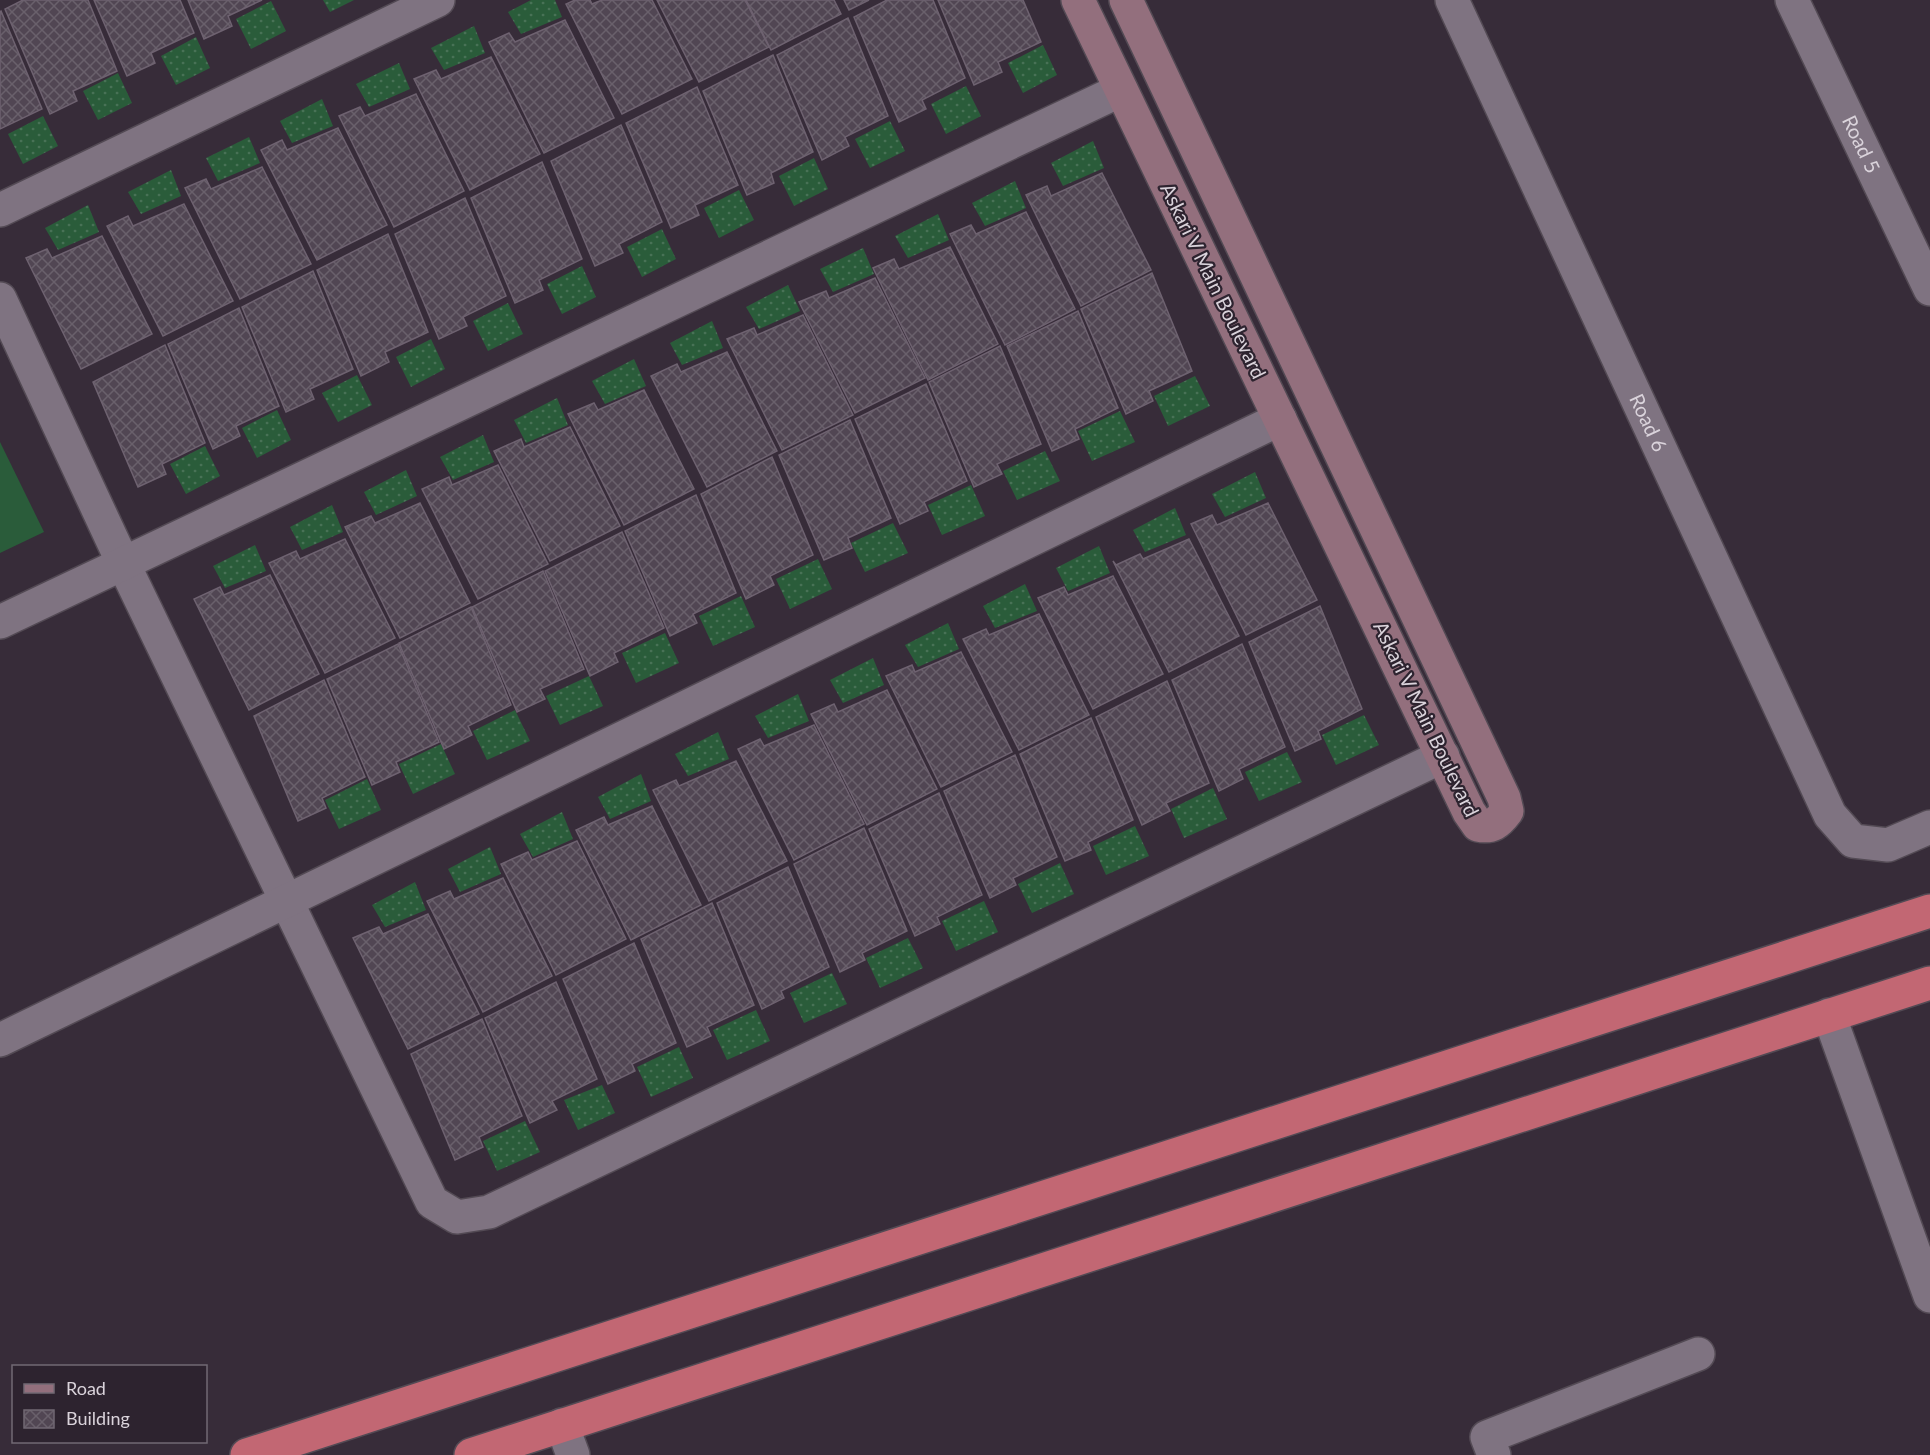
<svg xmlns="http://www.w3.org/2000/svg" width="1930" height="1455" viewBox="0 0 1930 1455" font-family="Lato,sans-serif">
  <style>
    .grass { fill: url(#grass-dots) }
    .pitch { fill: #2a5c3a }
    .building { fill: url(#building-cross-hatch); stroke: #6e6270; stroke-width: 1.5 }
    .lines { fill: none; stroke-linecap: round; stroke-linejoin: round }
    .street-casing { stroke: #534a54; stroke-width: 36 }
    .secondary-casing { stroke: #534a54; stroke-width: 36 }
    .highway-casing { stroke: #534a54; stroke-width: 36 }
    .street { stroke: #7f7381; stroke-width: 33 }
    .secondary { stroke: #936f7d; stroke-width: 33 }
    .highway { stroke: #c26773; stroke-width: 33 }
    .labels { text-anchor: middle; stroke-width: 4.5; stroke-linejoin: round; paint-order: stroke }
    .street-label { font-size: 20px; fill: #dad3db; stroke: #2d232f }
  </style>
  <defs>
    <pattern id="grass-dots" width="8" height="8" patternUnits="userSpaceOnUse" patternTransform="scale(1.5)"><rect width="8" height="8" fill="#2a5c3a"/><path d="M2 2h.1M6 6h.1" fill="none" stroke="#487256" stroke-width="1.8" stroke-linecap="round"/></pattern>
    <pattern id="building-cross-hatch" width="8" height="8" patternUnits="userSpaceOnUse" patternTransform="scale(1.5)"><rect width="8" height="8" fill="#514653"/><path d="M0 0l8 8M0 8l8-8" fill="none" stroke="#69606b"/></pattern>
  </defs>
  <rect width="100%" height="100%" fill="#372c39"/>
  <!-- grass -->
  <g class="grass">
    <path d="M323,0H354L330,12Z"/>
    <path d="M531,0H555L562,17L521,34L508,12Z"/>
    <path d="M271,1L286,31L251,49L236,19Z"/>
    <path d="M474,26L485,53L444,70L431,48Z"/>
    <path d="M196,37L210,68L176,85L161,56Z"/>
    <path d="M1043,45L1057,75L1023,93L1008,63Z"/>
    <path d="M399,63L410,89L369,107L356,84Z"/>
    <path d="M118,73L132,103L98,120L83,91Z"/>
    <path d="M966,86L981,116L946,134L931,104Z"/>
    <path d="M322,99L333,126L292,143L280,121Z"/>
    <path d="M43,116L58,146L23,164L8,134Z"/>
    <path d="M890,121L905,151L870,168L855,139Z"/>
    <path d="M249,137L260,163L218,181L206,158Z"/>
    <path d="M1093,141L1104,168L1063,186L1051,163Z"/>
    <path d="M814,158L828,189L794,206L779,176Z"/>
    <path d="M171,170L181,196L141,214L128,192Z"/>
    <path d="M1015,181L1026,208L985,226L972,203Z"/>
    <path d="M739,190L754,220L719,238L704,208Z"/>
    <path d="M88,205L99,232L58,250L45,228Z"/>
    <path d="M938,214L949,240L908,258L895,236Z"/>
    <path d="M662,229L676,259L642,277L627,247Z"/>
    <path d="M863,248L874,274L833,292L820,269Z"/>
    <path d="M582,266L596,297L562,314L547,284Z"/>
    <path d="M788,285L800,311L759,329L746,307Z"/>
    <path d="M508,303L523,334L488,351L473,321Z"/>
    <path d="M712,321L723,348L682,365L670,343Z"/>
    <path d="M431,339L445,369L411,387L396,357Z"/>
    <path d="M634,359L646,386L605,404L592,381Z"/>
    <path d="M357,375L372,405L338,422L322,393Z"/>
    <path d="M1195,376L1210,406L1168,426L1154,396Z"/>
    <path d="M557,398L568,425L526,443L514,420Z"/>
    <path d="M277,410L291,440L257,458L242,428Z"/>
    <path d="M1120,411L1135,442L1092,461L1078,431Z"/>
    <path d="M483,435L494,462L453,480L440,457Z"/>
    <path d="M205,446L220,476L186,494L170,464Z"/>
    <path d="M1045,451L1060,481L1017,500L1003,471Z"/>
    <path d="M406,470L417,496L376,515L364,492Z"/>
    <path d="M1255,472L1266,498L1225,517L1212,494Z"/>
    <path d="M971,485L985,516L942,535L928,505Z"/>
    <path d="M332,505L343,532L302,550L290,527Z"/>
    <path d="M1175,508L1186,535L1145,552L1133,530Z"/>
    <path d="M893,523L908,553L865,572L851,543Z"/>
    <path d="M255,545L266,571L225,588L213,566Z"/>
    <path d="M1099,546L1110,573L1068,591L1056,568Z"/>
    <path d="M818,559L832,589L790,609L776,579Z"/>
    <path d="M1025,584L1037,611L995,628L983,606Z"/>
    <path d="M741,596L755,627L713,646L699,616Z"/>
    <path d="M948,623L959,649L918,667L905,645Z"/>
    <path d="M665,633L679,663L636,683L622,653Z"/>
    <path d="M873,658L884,685L843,703L830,680Z"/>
    <path d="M589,676L603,706L560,725L546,696Z"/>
    <path d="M798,694L809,721L768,738L755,716Z"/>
    <path d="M515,710L530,741L487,760L473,731Z"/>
    <path d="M1364,715L1379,745L1336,765L1322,735Z"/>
    <path d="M718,732L729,759L688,776L675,754Z"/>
    <path d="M441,744L455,774L413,794L399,764Z"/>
    <path d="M1287,752L1302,782L1259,801L1245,772Z"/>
    <path d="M641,774L651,801L610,819L598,797Z"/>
    <path d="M367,779L381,810L339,829L325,800Z"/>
    <path d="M1213,788L1227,819L1184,838L1171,809Z"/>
    <path d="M562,812L573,839L533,857L520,834Z"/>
    <path d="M1135,826L1149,856L1106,875L1093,846Z"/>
    <path d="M490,847L501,874L460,892L448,869Z"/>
    <path d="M1060,863L1074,894L1032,913L1018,884Z"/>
    <path d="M415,882L426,910L385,927L372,905Z"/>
    <path d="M984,901L998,932L956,951L942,921Z"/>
    <path d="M908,938L923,968L880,988L866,958Z"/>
    <path d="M832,973L847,1004L804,1023L790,993Z"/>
    <path d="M756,1010L770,1041L727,1060L713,1030Z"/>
    <path d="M679,1047L693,1078L651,1097L637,1067Z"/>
    <path d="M602,1085L615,1113L578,1130L564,1100Z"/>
    <path d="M525,1121L540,1152L497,1171L483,1141Z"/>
  </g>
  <!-- pitch -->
  <path class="pitch" d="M0,442L44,532L0,553Z"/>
  <!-- building -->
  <g class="building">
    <path d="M23,0H88L117,71L73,91L77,101L50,114L5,9Z"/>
    <path d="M94,0H180L194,33L151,53L155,63L127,76Z"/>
    <path d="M188,0H262L228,16L232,26L204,39Z"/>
    <path d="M575,0H590L592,4L602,0H652L692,79L622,114L566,4Z"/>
    <path d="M657,0H745L769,47L699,82Z"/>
    <path d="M746,0H834L841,14L771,50Z"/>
    <path d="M844,0H869L849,10Z"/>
    <path d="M887,0H933L965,78L922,100L926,109L899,122L854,17Z"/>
    <path d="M938,0H1023L1041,42L998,62L1002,72L974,85Z"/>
    <path d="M1,11L42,109L0,129V12Z"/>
    <path d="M848,18L888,116L845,137L849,146L822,160L777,55Z"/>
    <path d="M565,20L614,118L544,153L489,42L509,33L515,42Z"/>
    <path d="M773,55L813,152L771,173L774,183L747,195L703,91Z"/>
    <path d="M491,57L540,154L470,190L414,79L436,70L441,79Z"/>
    <path d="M697,87L738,185L695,205L699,215L671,228L626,123Z"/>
    <path d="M416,94L464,191L394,227L339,116L360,107L365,116Z"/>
    <path d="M621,125L662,222L619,244L623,253L595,266L551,161Z"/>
    <path d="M338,128L387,225L317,260L261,150L282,140L287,150Z"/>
    <path d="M542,162L582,259L539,280L543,290L515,303L471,198Z"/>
    <path d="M262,167L311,264L240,299L185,188L206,179L211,189Z"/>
    <path d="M1102,173L1151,270L1081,306L1026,195L1047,186L1051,196Z"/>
    <path d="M465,198L506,296L463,317L467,326L439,339L395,234Z"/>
    <path d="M184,204L233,301L163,336L107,226L128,216L133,226Z"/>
    <path d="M1026,212L1075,309L1005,345L950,234L971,225L976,234Z"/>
    <path d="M388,234L428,332L385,352L389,362L361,376L317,270Z"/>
    <path d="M102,236L152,334L81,369L26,258L47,249L52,258Z"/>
    <path d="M950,247L998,344L928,380L873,268L894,259L899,269Z"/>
    <path d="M313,271L353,369L310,389L314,399L286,412L242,307Z"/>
    <path d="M1152,273L1192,371L1149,391L1153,401L1126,414L1081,309Z"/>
    <path d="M875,278L925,378L855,413L799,302L826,291L829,298Z"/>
    <path d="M239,308L279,406L236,426L240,436L213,449L168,344Z"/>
    <path d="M1078,311L1118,408L1075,429L1079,439L1052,451L1007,346Z"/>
    <path d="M803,315L853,415L782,450L727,339L754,328L757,335Z"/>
    <path d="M165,345L205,443L162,464L166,474L138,487L93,382Z"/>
    <path d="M1000,346L1041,444L997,464L1002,474L974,487L929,382Z"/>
    <path d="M727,352L777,451L707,487L651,376L677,364L681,372Z"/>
    <path d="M926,384L967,481L924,502L928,511L900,524L855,419Z"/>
    <path d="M644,390L694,489L624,525L568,414L594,403L598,410Z"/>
    <path d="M850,420L891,518L848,538L852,548L824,560L779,455Z"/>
    <path d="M570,427L620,526L550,561L494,451L521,439L524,447Z"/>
    <path d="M772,457L813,555L770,576L774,585L746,599L701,494Z"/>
    <path d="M498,465L548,564L478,599L422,489L449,477L452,485Z"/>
    <path d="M696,495L736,593L693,614L697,623L670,636L625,531Z"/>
    <path d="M420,503L470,603L400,638L345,527L371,516L375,523Z"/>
    <path d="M1268,503L1317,600L1246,635L1191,524L1212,515L1217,525Z"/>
    <path d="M622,532L664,628L614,653L618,662L590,676L545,571Z"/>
    <path d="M345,539L395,638L325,673L269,563L296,551L300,559Z"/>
    <path d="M1189,539L1239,636L1169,672L1113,561L1116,565L1140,554L1143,559Z"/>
    <path d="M543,571L584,669L540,689L545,699L517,712L472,607Z"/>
    <path d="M270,575L319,674L249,710L194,599L220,587L224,595Z"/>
    <path d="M1113,576L1163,674L1093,709L1038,598L1064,587L1068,595Z"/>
    <path d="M1320,606L1362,709L1318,731L1321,739L1295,751L1249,642Z"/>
    <path d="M471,607L511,705L468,726L472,735L444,749L399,643Z"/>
    <path d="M1039,614L1089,715L1019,750L963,639L986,629L989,635Z"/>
    <path d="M398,644L439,742L396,762L400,772L372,785L327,679Z"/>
    <path d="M1242,644L1285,747L1239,769L1243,779L1219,791L1172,680Z"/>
    <path d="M961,652L1012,752L941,787L886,676L912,665L915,672Z"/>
    <path d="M324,680L365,777L322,798L326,808L298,821L254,716Z"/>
    <path d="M1167,681L1209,783L1166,803L1170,811L1142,825L1096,717Z"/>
    <path d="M887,690L937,789L867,825L811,714L834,704L838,712Z"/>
    <path d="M1091,718L1133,820L1088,842L1091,850L1065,861L1020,754Z"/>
    <path d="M814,725L864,824L794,860L738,749L760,739L764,746Z"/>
    <path d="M1015,755L1057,857L1013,878L1016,885L990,898L944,791Z"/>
    <path d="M736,761L787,861L709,901L653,790L676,780L679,786Z"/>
    <path d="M939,793L982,895L937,917L940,924L915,936L869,829Z"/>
    <path d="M652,806L701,905L631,940L576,830L604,817L608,825Z"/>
    <path d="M864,828L907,931L862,953L865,960L840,972L794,864Z"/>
    <path d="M577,841L626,939L556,975L501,864L528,852L532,860Z"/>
    <path d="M788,867L829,967L781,991L784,998L762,1009L717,903Z"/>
    <path d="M503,878L552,976L483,1012L427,901L450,891L454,899Z"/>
    <path d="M712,903L754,1005L707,1027L711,1036L687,1047L641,939Z"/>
    <path d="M428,914L479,1014L408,1049L353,938L379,927L383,934Z"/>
    <path d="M634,943L676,1043L632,1064L635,1071L608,1084L563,979Z"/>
    <path d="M556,982L597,1079L552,1101L557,1110L530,1123L485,1018Z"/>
    <path d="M482,1019L522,1116L479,1137L483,1147L455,1160L411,1054Z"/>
  </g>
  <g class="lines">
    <!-- street casing -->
    <g class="street-casing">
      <g id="street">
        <path id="s1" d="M1452,0L1830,815L1853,841L1888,845L1930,827"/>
        <path id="s2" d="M1792,0L1930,289"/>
        <path d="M0,210L438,0"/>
        <path d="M0,299L123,563L432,1202L457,1217L489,1212L1443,756"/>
        <path d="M0,622L1121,90"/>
        <path d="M1829,1015L1930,1296"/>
        <path d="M0,1040L1280,419"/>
        <path d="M562,1425L573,1455"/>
        <path d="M1494,1455L1487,1437L1698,1354"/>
      </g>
    </g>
    <!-- secondary casing -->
    <g class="secondary-casing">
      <path id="secondary" d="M1078,0L1469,812L1478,825C1492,828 1498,823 1507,811L1504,798L1126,0"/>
    </g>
    <!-- highway casing -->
    <g class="highway-casing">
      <g id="highway">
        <path d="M247,1455L1930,911"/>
        <path d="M471,1455L1930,983"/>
      </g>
    </g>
    <!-- street -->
    <use href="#street" class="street"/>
    <!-- secondary -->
    <use href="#secondary" class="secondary"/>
    <!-- highway -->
    <use href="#highway" class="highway"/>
  </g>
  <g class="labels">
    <!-- street labels -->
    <g class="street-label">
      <text dy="7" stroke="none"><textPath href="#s2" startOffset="160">Road 5</textPath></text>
      <text transform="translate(1213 281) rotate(64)" y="7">Askari V Main Boulevard</text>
      <text dy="7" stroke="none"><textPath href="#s1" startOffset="466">Road 6</textPath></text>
      <text transform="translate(1426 719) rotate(64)" y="7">Askari V Main Boulevard</text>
    </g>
  </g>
  <!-- legend -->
  <rect x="12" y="1365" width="195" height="78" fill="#2d232f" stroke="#726974" stroke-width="1.5"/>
  <rect x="24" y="1384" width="30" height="9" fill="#936f7d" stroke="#726974" stroke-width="1.5"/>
  <text x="66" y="1395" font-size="18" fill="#dad3db">Road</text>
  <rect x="24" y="1410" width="30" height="18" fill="url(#building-cross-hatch)" stroke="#726974" stroke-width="1.5"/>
  <text x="66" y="1425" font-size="18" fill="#dad3db">Building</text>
</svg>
